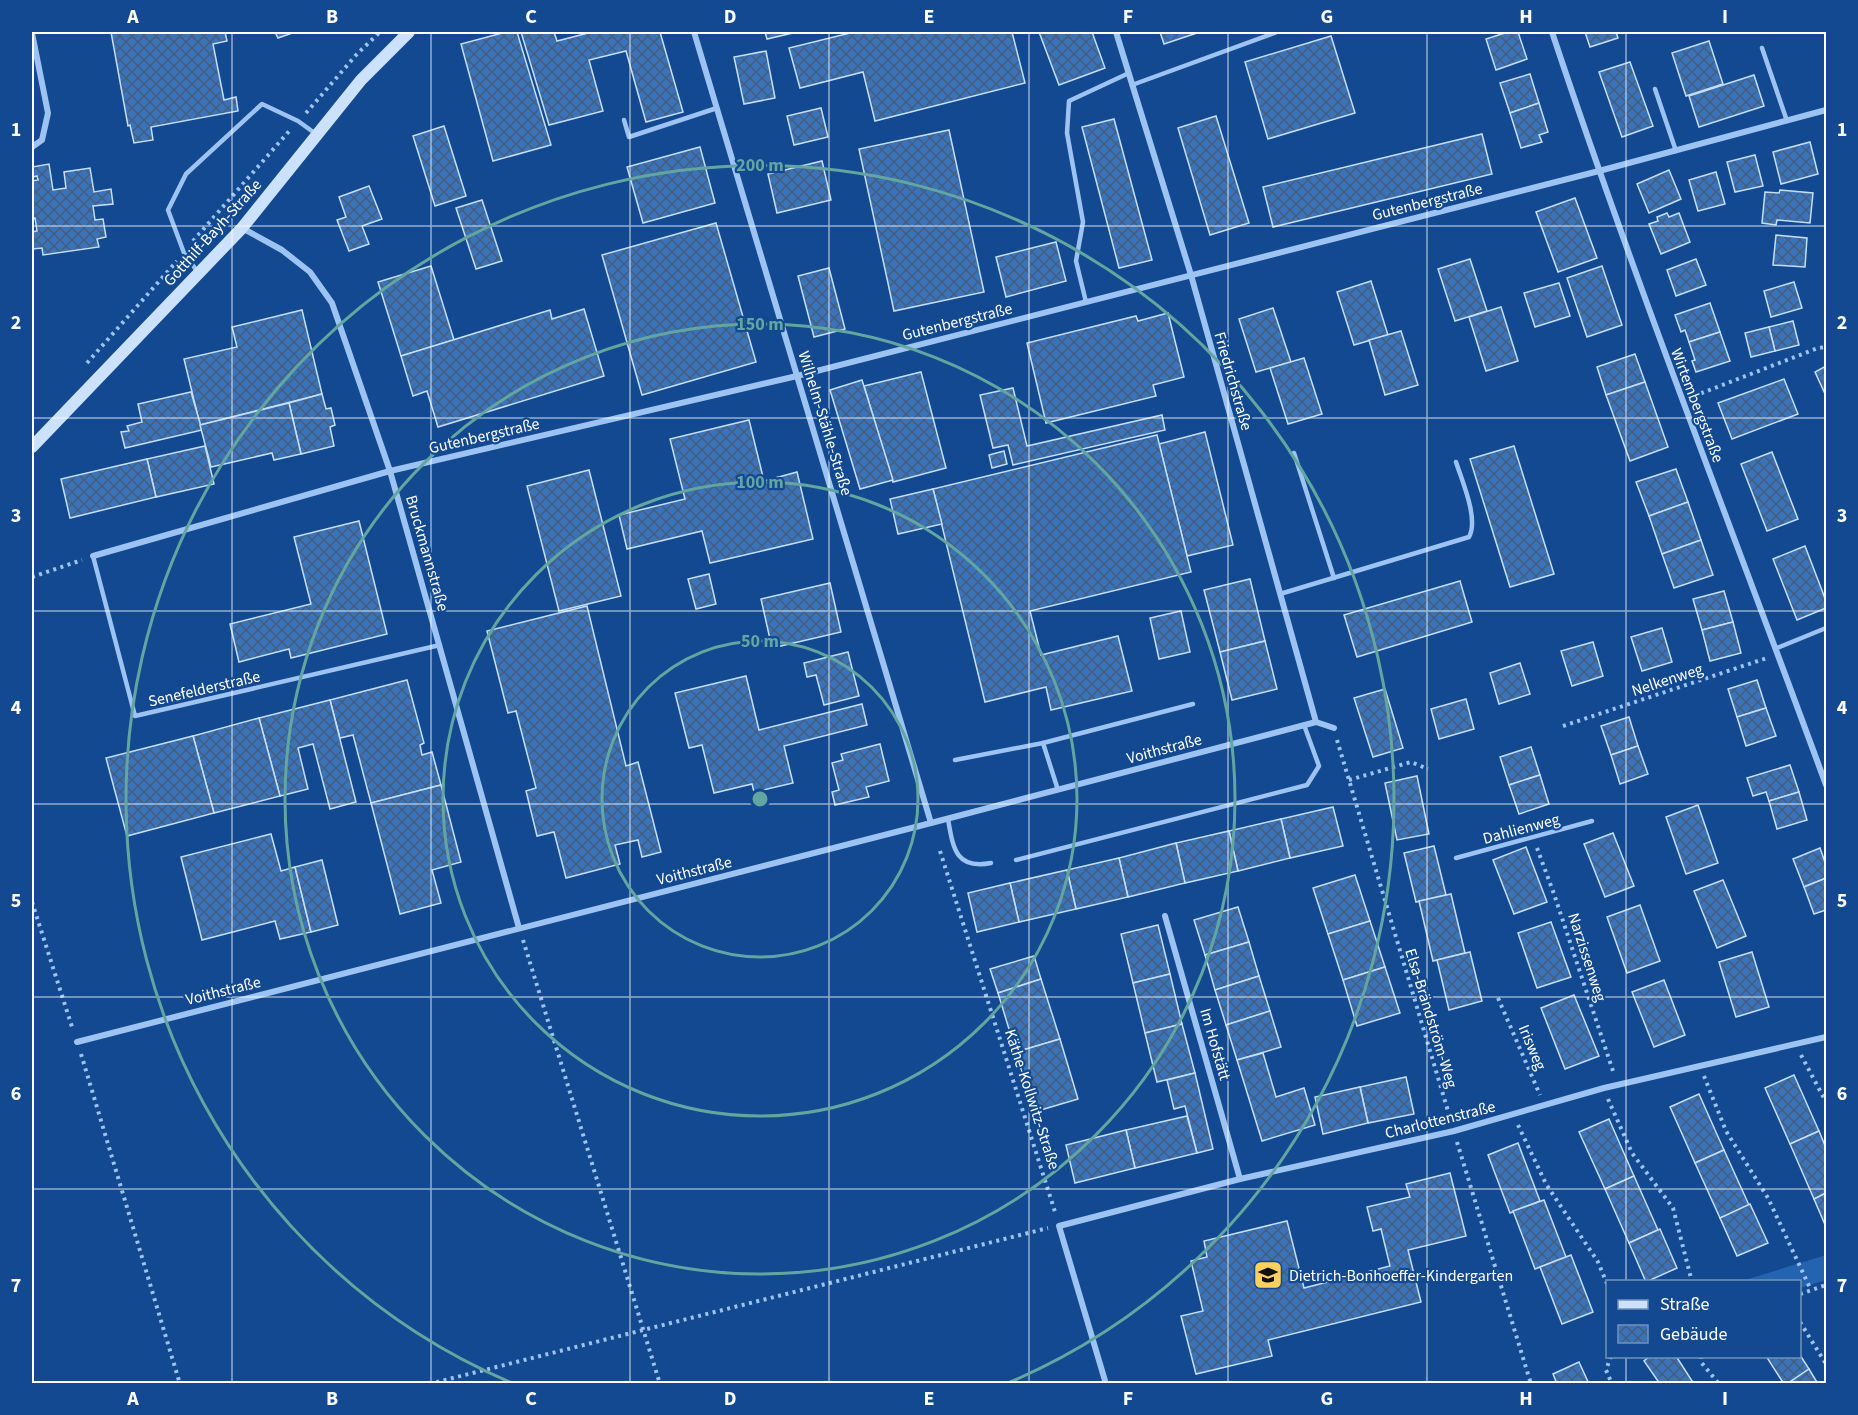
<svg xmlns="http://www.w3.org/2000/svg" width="1858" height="1415" viewBox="0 0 1858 1415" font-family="'Source Sans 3',sans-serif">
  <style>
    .green { fill: #2363af }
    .building { fill: url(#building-cross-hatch); stroke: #c4defd; stroke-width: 1.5 }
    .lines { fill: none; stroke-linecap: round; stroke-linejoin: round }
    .path { stroke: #9dc3f2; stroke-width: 4; stroke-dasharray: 3 4.5; stroke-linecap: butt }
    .lane { stroke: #9dc3f2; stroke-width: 4.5 }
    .street { stroke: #9dc3f2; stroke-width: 6 }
    .secondary { stroke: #cce1fc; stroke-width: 12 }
    .grid { fill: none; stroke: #fff; stroke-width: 1.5; stroke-opacity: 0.55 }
    .ring { fill: none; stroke: #63a6a1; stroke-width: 3 }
    .labels { text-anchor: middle; stroke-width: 4.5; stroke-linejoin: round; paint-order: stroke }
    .street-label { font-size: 16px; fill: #fff; stroke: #124990 }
    .poi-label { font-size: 16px; fill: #fff; stroke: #124990; text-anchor: start }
    .centre { fill: #63a6a1; stroke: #124990; stroke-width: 3 }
    .ring-label { font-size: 18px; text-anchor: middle; font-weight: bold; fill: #63a6a1; stroke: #124990; stroke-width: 4.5; stroke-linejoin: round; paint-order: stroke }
    .neatline { fill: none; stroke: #fff; stroke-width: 2 }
    .grid-label { font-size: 20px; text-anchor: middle; font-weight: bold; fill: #fff }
  </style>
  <defs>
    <pattern id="building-cross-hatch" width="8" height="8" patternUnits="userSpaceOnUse" patternTransform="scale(1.5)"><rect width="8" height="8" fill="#3a73b9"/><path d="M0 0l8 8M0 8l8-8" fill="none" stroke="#445e7d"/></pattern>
  </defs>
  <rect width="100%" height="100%" fill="#124990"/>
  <!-- green -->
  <path class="green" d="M1826,1255V1280L1800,1288V1282L1742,1281Z"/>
  <!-- building -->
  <g class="building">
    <path d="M111,32H225L227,41L213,44L224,100L236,97L238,111L151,127L153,140L134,143L130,125L128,126Z"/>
    <path d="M275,32H295L278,38Z"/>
    <path d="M506,32H517L551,145L493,161L461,44Z"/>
    <path d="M521,32H554L557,41L592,32H660L683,112L646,122L626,51L589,60L603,111L549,125Z"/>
    <path d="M765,32H797L767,39Z"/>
    <path d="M854,32H1012L1025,83L875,121L863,72L800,88L789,48Z"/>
    <path d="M1039,32H1092L1105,68L1059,85Z"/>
    <path d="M1160,32H1200L1164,44Z"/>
    <path d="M1508,32H1518L1527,59L1496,70L1486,39Z"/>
    <path d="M1585,32H1616L1618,38L1590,47Z"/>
    <path d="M1331,36L1355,113L1268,139L1245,62Z"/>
    <path d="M1709,41L1723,84L1686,96L1672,53Z"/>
    <path d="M766,51L775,98L744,104L734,57Z"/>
    <path d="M1630,62L1653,126L1622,137L1599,72Z"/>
    <path d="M1530,74L1539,103L1510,113L1500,83Z"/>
    <path d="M1754,75L1764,106L1699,127L1689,96Z"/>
    <path d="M1539,103L1548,132L1539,135L1542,142L1521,148L1510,113Z"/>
    <path d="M821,108L828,137L794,145L787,116Z"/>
    <path d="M1216,116L1249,223L1210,235L1178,128Z"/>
    <path d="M1114,119L1152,260L1119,268L1082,127Z"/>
    <path d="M444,126L466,196L435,206L413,136Z"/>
    <path d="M949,130L984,292L894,311L859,149Z"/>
    <path d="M1482,134L1492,174L1273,227L1263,187Z"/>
    <path d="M1810,142L1818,174L1781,184L1773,152Z"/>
    <path d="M700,147L715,203L643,223L627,167Z"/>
    <path d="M1755,155L1763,186L1735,192L1727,162Z"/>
    <path d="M822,161L831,200L777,213L768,174Z"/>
    <path d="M49,164L53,190L66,188L64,172L90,168L94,192L111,189L113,204L93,206L95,220L103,219L106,237L97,239L99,247L43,255L42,248L33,249L32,232L37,231L35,218L32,219V181L38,180L37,176L33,177L32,167Z"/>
    <path d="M1669,170L1681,199L1649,213L1637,184Z"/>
    <path d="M1716,172L1725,204L1698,211L1689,180Z"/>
    <path d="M369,186L382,219L362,226L369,244L349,251L337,220L346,217L339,197Z"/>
    <path d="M1780,190L1813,193L1810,223L1777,220L1776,225L1762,223L1765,192L1779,193Z"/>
    <path d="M1575,198L1597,258L1558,272L1536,212Z"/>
    <path d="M482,200L502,261L476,269L456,208Z"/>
    <path d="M1667,213L1669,217L1679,213L1690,242L1661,254L1649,224L1658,221L1657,217Z"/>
    <path d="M716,223L756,362L642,395L602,255Z"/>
    <path d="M1776,235L1807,238L1805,267L1773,265Z"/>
    <path d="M1056,242L1066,281L1006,297L996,257Z"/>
    <path d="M1470,259L1487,311L1455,321L1438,269Z"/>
    <path d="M1696,259L1706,285L1676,296L1667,270Z"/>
    <path d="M431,266L454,340L401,356L378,282Z"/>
    <path d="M1602,266L1622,325L1587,337L1567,278Z"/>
    <path d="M829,268L845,329L814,337L798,276Z"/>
    <path d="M1371,281L1388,335L1354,345L1337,292Z"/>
    <path d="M1794,282L1802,308L1771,317L1764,291Z"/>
    <path d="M1559,283L1570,316L1535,327L1524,293Z"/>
    <path d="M1710,303L1720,332L1689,342L1685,330L1681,332L1675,315Z"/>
    <path d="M1501,307L1518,361L1486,371L1469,317Z"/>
    <path d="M1273,308L1291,362L1256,372L1239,319Z"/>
    <path d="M584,309L604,376L438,427L427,391L413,396L401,356L550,310L552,319Z"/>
    <path d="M302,310L322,394L200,425L184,359L237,347L232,327Z"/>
    <path d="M1168,313L1184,377L1153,385L1156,396L1046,423L1027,343L1136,316L1138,321Z"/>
    <path d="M1793,321L1799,345L1775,351L1769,327Z"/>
    <path d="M1769,327L1775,351L1751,357L1745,333Z"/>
    <path d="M1401,331L1418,385L1385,395L1369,340Z"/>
    <path d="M1720,332L1730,361L1696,372L1692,361L1695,360L1689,342Z"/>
    <path d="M1635,354L1645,382L1606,395L1597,367Z"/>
    <path d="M1304,358L1322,414L1288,424L1270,368Z"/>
    <path d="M1826,366V396L1815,372Z"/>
    <path d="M921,372L946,468L893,482L864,386Z"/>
    <path d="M1784,379L1798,414L1732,439L1718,403Z"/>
    <path d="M862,380L893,480L860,489L830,390Z"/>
    <path d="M1645,382L1668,447L1630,461L1606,395Z"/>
    <path d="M1013,388L1027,446L1162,415L1165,430L1013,465L1008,445L993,448L980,395Z"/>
    <path d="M191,392L202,430L125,448L121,432L129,431L127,426L142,422L138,404Z"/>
    <path d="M322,394L326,409L331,408L335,425L330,427L334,446L301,454L289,403Z"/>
    <path d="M289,403L301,454L274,460L272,453L211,467L200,425Z"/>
    <path d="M749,420L764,481L797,472L813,539L710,563L702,531L627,549L619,515L685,499L670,439Z"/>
    <path d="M1205,432L1233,545L1187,556L1159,444Z"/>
    <path d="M1157,435L1191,572L1030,611L1041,655L1118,636L1132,691L1051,710L1046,687L985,702L933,489Z"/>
    <path d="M205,446L214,484L156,497L147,459Z"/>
    <path d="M1514,446L1554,574L1510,587L1470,459Z"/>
    <path d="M1004,451L1007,464L992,468L989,455Z"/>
    <path d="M1772,452L1798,519L1767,531L1741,464Z"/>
    <path d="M147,459L156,497L70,518L61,479Z"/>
    <path d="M1676,469L1688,502L1649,516L1636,482Z"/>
    <path d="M589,470L621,596L559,611L527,486Z"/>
    <path d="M933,489L942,524L898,534L890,499Z"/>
    <path d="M1688,502L1701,540L1662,554L1649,516Z"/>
    <path d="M359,521L387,634L291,658L289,649L239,662L230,624L311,604L294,537Z"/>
    <path d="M1701,540L1713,575L1674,588L1662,554Z"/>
    <path d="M1805,546L1826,601V608L1797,620L1773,559Z"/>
    <path d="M709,574L716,604L696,609L688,579Z"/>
    <path d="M1250,579L1265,641L1220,652L1204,590Z"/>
    <path d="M1460,581L1472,622L1357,657L1344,615Z"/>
    <path d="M830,583L841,632L772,648L761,599Z"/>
    <path d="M1724,591L1733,622L1702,630L1693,599Z"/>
    <path d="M587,606L626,766L638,762L661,852L642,857L638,840L615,845L620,864L566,878L554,832L537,836L526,791L536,788L516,711L508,713L487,631Z"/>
    <path d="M1181,611L1190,652L1159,659L1150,618Z"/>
    <path d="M1733,622L1741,653L1710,661L1702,630Z"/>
    <path d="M1662,628L1672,662L1642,671L1631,637Z"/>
    <path d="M1265,641L1277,689L1232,700L1220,652Z"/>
    <path d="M1593,642L1603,676L1572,686L1561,651Z"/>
    <path d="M848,652L859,696L824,705L816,675L807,677L804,663Z"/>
    <path d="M1520,663L1530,694L1499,704L1490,673Z"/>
    <path d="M746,676L759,730L862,704L867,725L784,746L793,783L754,792L752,784L714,793L702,745L689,748L675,693Z"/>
    <path d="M407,680L424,743L420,745L422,755L432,752L441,785L371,803L353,735L340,738L330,700Z"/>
    <path d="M1757,680L1766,708L1737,717L1728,689Z"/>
    <path d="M1385,689L1403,748L1373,757L1354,698Z"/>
    <path d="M1466,699L1474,729L1439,739L1431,709Z"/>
    <path d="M330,700L356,802L330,809L313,744L298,748L308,789L280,796L259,718Z"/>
    <path d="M1766,708L1776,736L1746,746L1737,717Z"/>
    <path d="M1629,717L1638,746L1611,755L1601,726Z"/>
    <path d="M259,718L280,796L214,813L193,736Z"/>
    <path d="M193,736L214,813L127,836L106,758Z"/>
    <path d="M880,744L889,781L866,787L869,797L835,805L832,792L839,790L832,763L843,760L841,754Z"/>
    <path d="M1638,746L1648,774L1620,784L1611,755Z"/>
    <path d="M1531,747L1540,775L1509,785L1500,757Z"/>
    <path d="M1790,765L1799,792L1769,801L1766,792L1753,796L1747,778Z"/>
    <path d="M1540,775L1549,804L1519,814L1509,785Z"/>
    <path d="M1417,776L1429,834L1397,840L1385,783Z"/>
    <path d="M441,785L461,862L432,870L441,903L400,914L371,803Z"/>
    <path d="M1799,792L1807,820L1777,829L1769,801Z"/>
    <path d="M1698,805L1718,863L1686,874L1666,817Z"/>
    <path d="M1333,807L1343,846L1290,858L1281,819Z"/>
    <path d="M1281,819L1290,858L1238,871L1229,831Z"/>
    <path d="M1229,831L1238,871L1185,883L1176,843Z"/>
    <path d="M1613,833L1634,886L1605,897L1584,844Z"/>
    <path d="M271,834L281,871L295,867L311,932L280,939L275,921L202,940L181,857Z"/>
    <path d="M1176,843L1185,883L1128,897L1119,858Z"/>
    <path d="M1434,846L1446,895L1416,902L1404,853Z"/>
    <path d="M1526,847L1547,902L1514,914L1493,860Z"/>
    <path d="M1820,848L1826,865V878L1804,887L1793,859Z"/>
    <path d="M1119,858L1128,897L1076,909L1067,870Z"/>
    <path d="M322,860L338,925L311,932L295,867Z"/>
    <path d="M1067,870L1076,909L1019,922L1010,883Z"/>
    <path d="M1355,875L1370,921L1328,934L1313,888Z"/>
    <path d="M1826,878V910L1814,914L1804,887Z"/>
    <path d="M1723,880L1746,936L1717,948L1694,891Z"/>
    <path d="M1010,883L1019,922L977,932L968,893Z"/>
    <path d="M1451,894L1465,953L1433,961L1419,901Z"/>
    <path d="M1640,905L1660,961L1627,973L1607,917Z"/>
    <path d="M1238,907L1249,942L1205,955L1194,920Z"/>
    <path d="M1370,921L1385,967L1343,980L1328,934Z"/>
    <path d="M1551,922L1571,977L1537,988L1518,933Z"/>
    <path d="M1158,925L1170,974L1133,983L1121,934Z"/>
    <path d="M1249,942L1259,976L1215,990L1205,955Z"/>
    <path d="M1470,952L1482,1001L1449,1010L1437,960Z"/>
    <path d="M1752,952L1769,1007L1736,1017L1719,962Z"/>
    <path d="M1034,956L1041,979L998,993L990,969Z"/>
    <path d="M1385,967L1400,1013L1357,1026L1343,980Z"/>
    <path d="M1170,974L1182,1024L1145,1033L1133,983Z"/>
    <path d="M1259,976L1270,1011L1226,1025L1215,990Z"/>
    <path d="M1041,979L1060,1039L1016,1052L998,993Z"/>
    <path d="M1664,980L1685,1035L1654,1047L1632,992Z"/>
    <path d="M1574,995L1599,1056L1565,1069L1541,1008Z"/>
    <path d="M1270,1011L1281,1047L1237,1060L1226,1025Z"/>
    <path d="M1182,1024L1195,1073L1157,1082L1145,1033Z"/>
    <path d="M1060,1039L1078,1099L1034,1112L1016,1052Z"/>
    <path d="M1263,1053L1276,1097L1304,1088L1315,1125L1262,1141L1237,1060Z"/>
    <path d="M1195,1073L1213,1149L1197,1153L1185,1106L1174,1109L1167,1080Z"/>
    <path d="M1794,1075L1819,1131L1790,1144L1765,1088Z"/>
    <path d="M1406,1077L1414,1114L1368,1123L1360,1087Z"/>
    <path d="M1360,1087L1368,1123L1323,1134L1315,1097Z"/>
    <path d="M1699,1094L1724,1150L1695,1163L1670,1107Z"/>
    <path d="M1187,1116L1197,1153L1135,1168L1126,1130Z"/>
    <path d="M1609,1119L1634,1176L1605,1189L1579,1132Z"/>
    <path d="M1126,1130L1135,1168L1075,1183L1066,1145Z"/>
    <path d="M1819,1131L1826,1148V1193L1814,1199L1790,1144Z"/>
    <path d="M1518,1143L1540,1201L1510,1213L1488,1155Z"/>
    <path d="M1724,1150L1749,1205L1720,1218L1695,1163Z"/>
    <path d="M1450,1173L1466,1236L1408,1250L1421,1302L1268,1340L1272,1356L1196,1374L1181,1316L1203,1311L1191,1261L1207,1257L1204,1241L1287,1221L1304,1288L1390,1266L1381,1229L1373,1231L1367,1207L1410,1197L1406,1184Z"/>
    <path d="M1634,1176L1658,1230L1629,1243L1605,1189Z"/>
    <path d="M1826,1193V1227L1814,1199Z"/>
    <path d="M1544,1200L1566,1257L1535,1269L1513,1211Z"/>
    <path d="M1750,1204L1768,1243L1737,1256L1720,1218Z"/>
    <path d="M1660,1229L1677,1268L1646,1282L1629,1243Z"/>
    <path d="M1571,1255L1593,1312L1562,1324L1540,1267Z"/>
    <path d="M1800,1355L1809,1369L1787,1384H1784L1766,1356Z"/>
    <path d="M1650,1356H1676L1694,1384H1660L1644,1361Z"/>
    <path d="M1579,1362L1589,1384H1557L1553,1374Z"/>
    <path d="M1809,1369L1818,1384H1787Z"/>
  </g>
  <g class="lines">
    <!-- path -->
    <g class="path">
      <path d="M306,113L357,54L380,32"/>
      <path d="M193,241L291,129"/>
      <path d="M87,363L177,261"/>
      <path d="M1694,396L1818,348L1826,347"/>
      <path d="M32,577L82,560"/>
      <path d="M1563,726L1767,658"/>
      <path d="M1337,740L1451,1121"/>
      <path d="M1349,780L1411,762L1428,769"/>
      <path d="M1537,848L1554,894L1614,1074"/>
      <path d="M940,851L1056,1215"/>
      <path d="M32,902L73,1030"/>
      <path d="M523,940L660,1384"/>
      <path d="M1498,998L1540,1095"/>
      <path d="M81,1054L180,1384"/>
      <path d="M1801,1055L1826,1102"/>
      <path d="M1704,1076L1726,1131L1768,1198L1811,1290"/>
      <path d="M1608,1099L1632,1153L1673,1208L1692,1282"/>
      <path d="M1518,1125L1546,1184L1598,1262L1608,1286"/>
      <path d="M1457,1142L1531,1384"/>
      <path d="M1800,1294L1826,1285"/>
      <path d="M1800,1322L1826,1364"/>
      <path d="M1611,1356L1606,1370L1612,1384"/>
      <path d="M1701,1356V1362L1719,1384"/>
      <path d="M429,1384L1048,1228"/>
    </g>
    <!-- lane -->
    <g class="lane">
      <path d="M1762,48L1787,121"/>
      <path d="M1132,85L1277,32"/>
      <path d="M1655,89L1676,151"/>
      <path d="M624,120L629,137L717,108"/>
      <path d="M197,271L184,253L168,210L186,174L262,104L298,121L316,134"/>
      <path d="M1086,302L1076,261L1083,222L1067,133L1069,101L1129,73"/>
      <path d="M1294,453L1334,578"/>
      <path d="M93,556L135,716L440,645"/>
      <path d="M1280,594L1469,537C1479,519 1462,481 1456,462"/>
      <path d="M1777,648L1826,628"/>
      <path d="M955,760L1043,743"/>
      <path d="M1058,790L1043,743L1193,704"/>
      <path d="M948,819C953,847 955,870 991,863"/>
      <path d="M1456,858L1592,821"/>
      <path d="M1016,860L1307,785L1319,766L1304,725"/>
    </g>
    <!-- street -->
    <g class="street">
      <path d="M694,32L931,823"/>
      <path d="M1116,32L1191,275L1316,722L1334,728"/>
      <path d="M1552,32C1636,285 1734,534 1826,785"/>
      <path d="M32,33L48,113L42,140L32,147"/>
      <path d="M242,228L282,250L310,272L332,303L390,471L519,928"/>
      <path d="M93,556L390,471L797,376L1599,171L1826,110"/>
      <path d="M1165,916L1240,1179"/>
      <path d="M77,1042L931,823L1316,722"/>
      <path d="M1106,1384L1059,1226L1240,1179L1454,1131L1604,1088L1826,1037"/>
    </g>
    <!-- secondary -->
    <path class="secondary" d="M32,447L242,228L361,80L409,32"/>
  </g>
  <!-- grid -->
  <path class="grid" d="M232,32V1384M431,32V1384M630,32V1384M829,32V1384M1029,32V1384M1228,32V1384M1427,32V1384M1626,32V1282M32,226H1826M32,418H1826M32,611H1826M32,804H1826M32,997H1826M32,1189H1826M1626,1356V1384"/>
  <!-- distance rings -->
  <g class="ring">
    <circle cx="760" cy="799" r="158"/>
    <circle cx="760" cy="799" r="317"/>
    <circle cx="760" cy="799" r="475"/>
    <path d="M512 1383A634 634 0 1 1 1008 1383"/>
  </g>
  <!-- icons -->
  <defs>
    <g id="school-square" transform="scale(1.5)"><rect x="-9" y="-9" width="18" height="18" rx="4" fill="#ffd05e" stroke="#124990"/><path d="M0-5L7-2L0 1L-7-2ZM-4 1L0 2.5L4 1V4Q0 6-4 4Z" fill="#111"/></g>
  </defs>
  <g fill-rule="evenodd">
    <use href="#school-square" x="1268" y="1275"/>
  </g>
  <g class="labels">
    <!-- street labels -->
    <g class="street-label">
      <text transform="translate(1427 201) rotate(-14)" y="6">Gutenbergstraße</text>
      <text transform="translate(212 232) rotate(-48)" y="6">Gotthilf-Bayh-Straße</text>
      <text transform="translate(957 321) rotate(-14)" y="6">Gutenbergstraße</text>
      <text transform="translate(1234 381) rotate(74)" y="6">Friedrichstraße</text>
      <text transform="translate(1698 405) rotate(69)" y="6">Wirtembergstraße</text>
      <text transform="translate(826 423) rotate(73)" y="6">Wilhelm-Stähle-Straße</text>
      <text transform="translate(484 435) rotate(-13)" y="6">Gutenbergstraße</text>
      <text transform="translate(428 553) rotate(74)" y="6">Bruckmannstraße</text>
      <text transform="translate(1667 679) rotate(-18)" y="6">Nelkenweg</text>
      <text transform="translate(204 688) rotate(-13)" y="6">Senefelderstraße</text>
      <text transform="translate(1164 748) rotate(-15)" y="6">Voithstraße</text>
      <text transform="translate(1521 828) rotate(-15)" y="6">Dahlienweg</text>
      <text transform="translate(694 870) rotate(-14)" y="6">Voithstraße</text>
      <text transform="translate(1588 957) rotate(72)" y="6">Narzissenweg</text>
      <text transform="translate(223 990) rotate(-14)" y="6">Voithstraße</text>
      <text transform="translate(1432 1018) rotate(73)" y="6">Elsa-Brändström-Weg</text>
      <text transform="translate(1216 1044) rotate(74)" y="6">Im Hofstätt</text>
      <text transform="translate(1533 1047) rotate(67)" y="6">Irisweg</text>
      <text transform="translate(1033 1099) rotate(72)" y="6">Käthe-Kollwitz-Straße</text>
      <text transform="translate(1440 1119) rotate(-14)" y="6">Charlottenstraße</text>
    </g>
    <!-- poi labels -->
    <g class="poi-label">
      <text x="1289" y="1281">Dietrich-Bonhoeffer-Kindergarten</text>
    </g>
  </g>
  <circle cx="760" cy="799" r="9" class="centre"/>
  <g class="ring-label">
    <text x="760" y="171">200 m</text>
    <text x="760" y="330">150 m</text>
    <text x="760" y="488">100 m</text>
    <text x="760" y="647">50 m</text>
  </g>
  <!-- border -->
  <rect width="1858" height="1415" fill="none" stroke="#124990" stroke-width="66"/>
  <!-- legend -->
  <rect x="1606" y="1280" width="195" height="78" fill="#124990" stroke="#7192bc" stroke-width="1.5"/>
  <rect x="1618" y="1300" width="30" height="9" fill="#cce1fc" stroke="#7192bc" stroke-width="1.5"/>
  <text x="1660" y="1310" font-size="18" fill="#ffffff">Straße</text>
  <rect x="1618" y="1325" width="30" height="18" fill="url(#building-cross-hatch)" stroke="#7192bc" stroke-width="1.5"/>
  <text x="1660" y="1340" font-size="18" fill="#ffffff">Gebäude</text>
  <rect x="33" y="33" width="1792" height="1349" class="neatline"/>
  <g class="grid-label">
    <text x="133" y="23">A</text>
    <text x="332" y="23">B</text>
    <text x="531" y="23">C</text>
    <text x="730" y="23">D</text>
    <text x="929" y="23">E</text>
    <text x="1128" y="23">F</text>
    <text x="1327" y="23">G</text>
    <text x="1526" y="23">H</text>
    <text x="1725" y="23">I</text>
    <text x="16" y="136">1</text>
    <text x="1842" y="136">1</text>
    <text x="16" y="329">2</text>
    <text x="1842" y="329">2</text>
    <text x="16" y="522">3</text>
    <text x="1842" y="522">3</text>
    <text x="16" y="714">4</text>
    <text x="1842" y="714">4</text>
    <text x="16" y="907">5</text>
    <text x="1842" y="907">5</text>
    <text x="16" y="1100">6</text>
    <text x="1842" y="1100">6</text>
    <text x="16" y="1292">7</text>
    <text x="1842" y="1292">7</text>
    <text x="133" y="1405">A</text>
    <text x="332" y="1405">B</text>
    <text x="531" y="1405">C</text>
    <text x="730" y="1405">D</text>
    <text x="929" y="1405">E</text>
    <text x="1128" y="1405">F</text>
    <text x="1327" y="1405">G</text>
    <text x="1526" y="1405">H</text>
    <text x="1725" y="1405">I</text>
  </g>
</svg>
